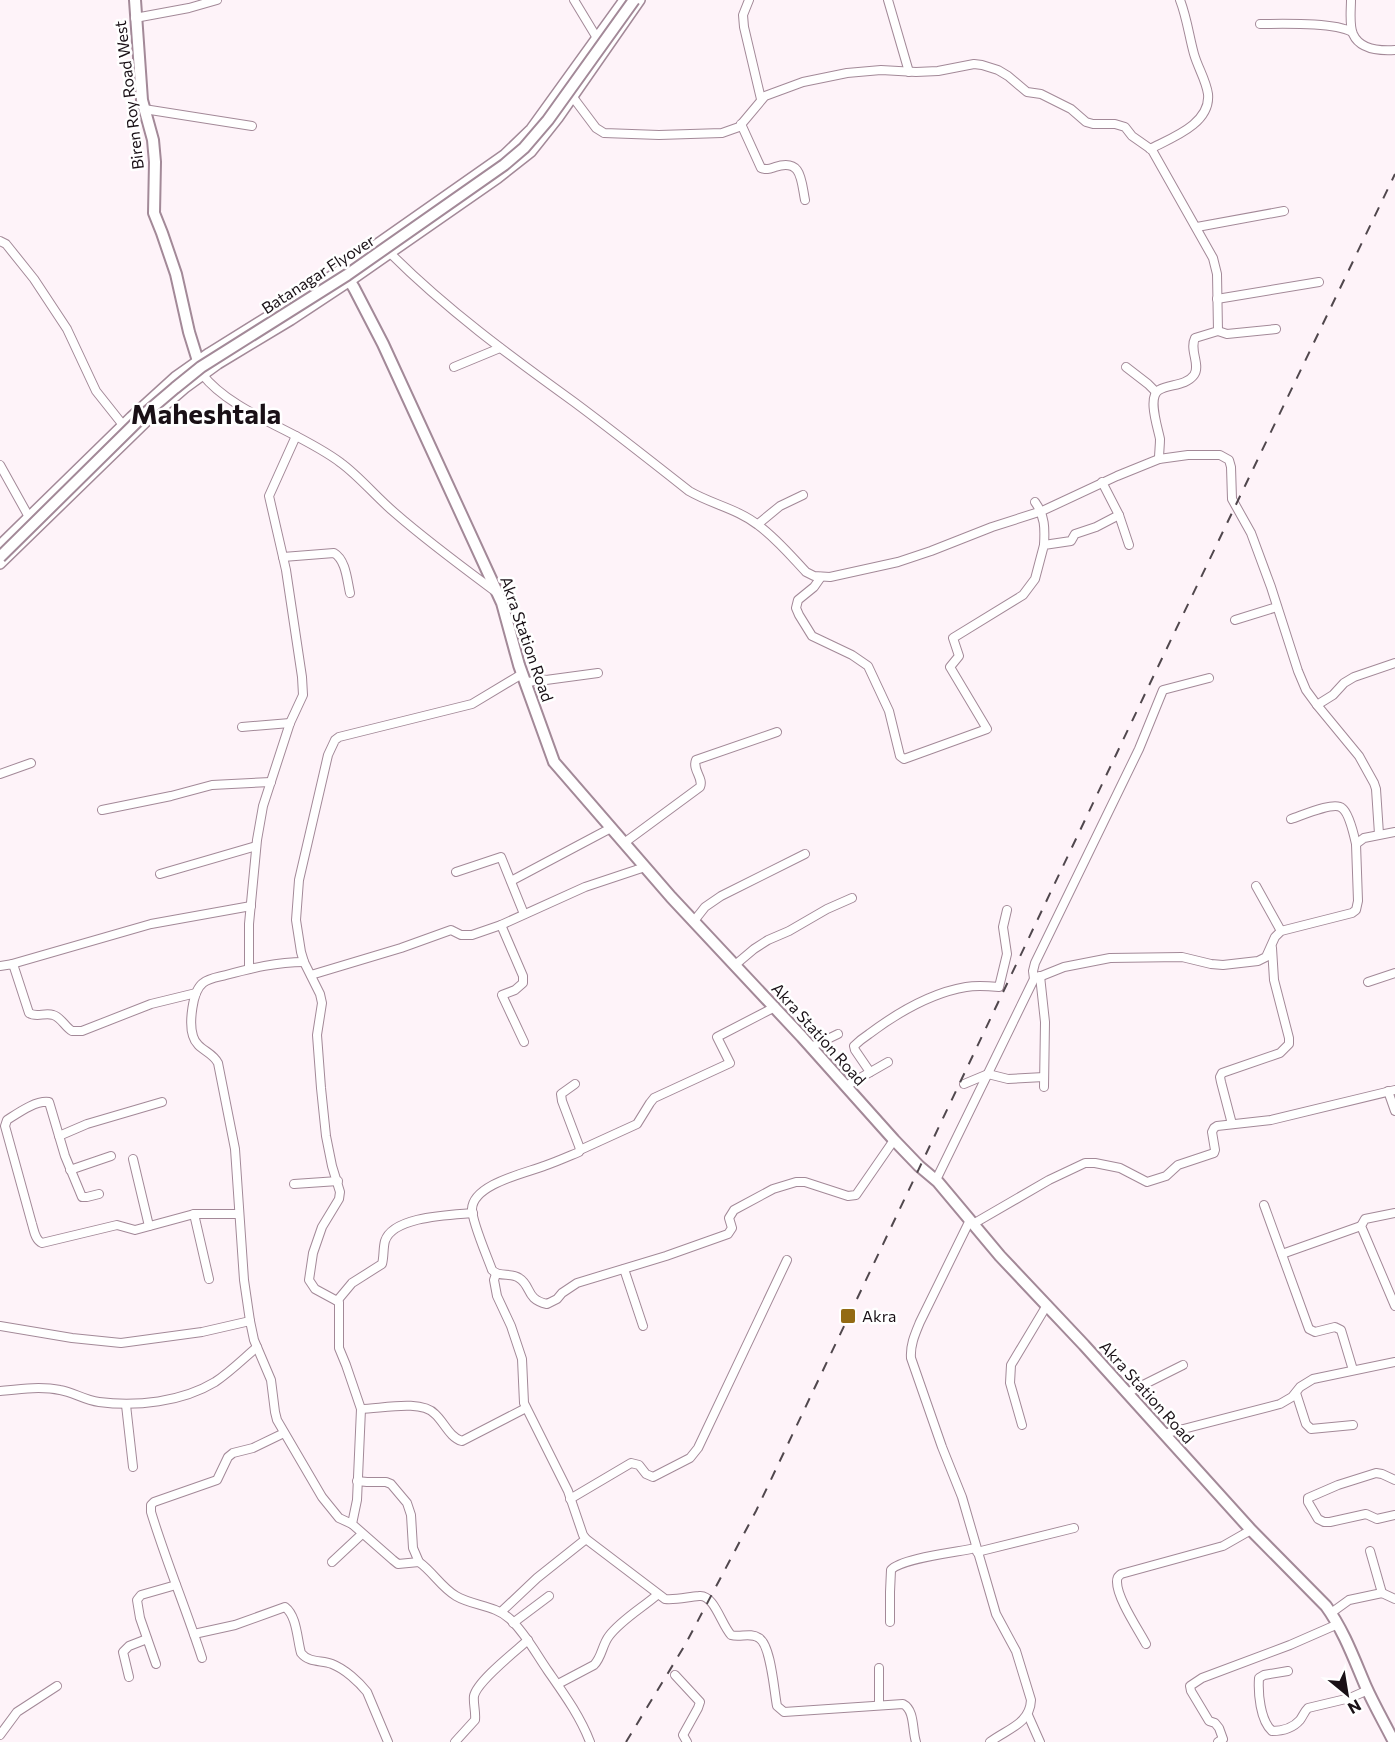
<svg xmlns="http://www.w3.org/2000/svg" width="1395" height="1742" viewBox="0 0 1395 1742" font-family="Commissioner,sans-serif">
  <style>
    .lines { fill: none; stroke-linecap: round; stroke-linejoin: round }
    .minor-casing { stroke: #a38998; stroke-width: 10 }
    .tertiary-casing { stroke: #a38998; stroke-width: 12 }
    .secondary-casing { stroke: #a38998; stroke-width: 14 }
    .minor { stroke: #fff; stroke-width: 8 }
    .tertiary { stroke: #fff; stroke-width: 9 }
    .secondary { stroke: #fff; stroke-width: 10 }
    .rail { stroke: #50474d; stroke-width: 2; stroke-dasharray: 10 10; stroke-linecap: butt }
    .secondary-bridge-casing { stroke: #a38998; stroke-width: 14; stroke-linecap: butt }
    .secondary-bridge { stroke: #fff; stroke-width: 10 }
    .poi-dot { fill: #936a13; stroke: #fff; stroke-width: 2 }
    .labels { text-anchor: middle; stroke-width: 5; stroke-linejoin: round; paint-order: stroke }
    .street-label { font-size: 16px; fill: #191016; stroke: #fff }
    .poi-label { font-size: 16px; fill: #191016; stroke: #fff; text-anchor: start }
    .town-label { font-size: 28px; font-weight: bold; fill: #191016; stroke: #fff }
  </style>
  <rect width="100%" height="100%" fill="#fef3f9"/>
  <g class="lines">
    <!-- minor casing -->
    <g class="minor-casing">
      <g id="minor">
        <path d="M574,0L597,38"/>
        <path d="M749,0L743,15L744,27L761,99"/>
        <path d="M888,0L909,72"/>
        <path d="M1351,0C1351,10 1349,25 1353,34C1360,50 1380,51 1395,50"/>
        <path d="M135,18L189,8L217,0"/>
        <path d="M1260,24C1283,24 1333,22 1352,32"/>
        <path d="M572,96L596,128L604,133L659,135L722,133L739,127L765,96L803,82L847,73L881,70L916,72L938,71L974,64L982,65L998,70L1008,76L1027,92L1041,94L1071,109L1086,122L1093,124H1115L1125,127L1132,136L1152,150L1213,258L1217,274L1218,331L1195,338C1189,350 1201,365 1194,375C1186,386 1169,384 1159,390C1147,397 1158,428 1160,439C1160,446 1159,452 1159,459"/>
        <path d="M144,109L252,126"/>
        <path d="M741,124L761,168C767,170 769,169 775,167C802,158 801,180 805,200"/>
        <path d="M1150,149C1171,138 1211,124 1208,94C1206,80 1198,68 1194,54C1189,36 1187,18 1180,0"/>
        <path d="M1197,227L1284,211"/>
        <path d="M0,241L6,244L34,279L67,329L96,391L123,425"/>
        <path d="M390,253C446,309 510,356 574,402C613,431 651,461 689,491C711,504 738,509 758,525C776,538 791,556 806,572L814,576L830,577L898,562L931,551L992,527L1042,511L1117,476L1159,459L1188,455H1220L1229,460L1231,467L1232,499L1251,533L1271,587L1298,671L1306,690L1317,705L1359,756L1374,783L1376,789L1379,834"/>
        <path d="M1217,299L1319,282"/>
        <path d="M1218,331L1227,334L1276,329"/>
        <path d="M454,367L500,348"/>
        <path d="M1126,367L1148,384L1156,392"/>
        <path d="M202,374C232,413 301,432 341,463C360,477 376,497 395,513C427,541 461,566 496,592"/>
        <path d="M0,465L29,517"/>
        <path d="M1102,482L1119,515L1129,545"/>
        <path d="M1035,502C1045,516 1045,528 1044,545"/>
        <path d="M758,524L780,506L803,495"/>
        <path d="M283,557L334,553C346,560 347,580 350,593"/>
        <path d="M821,577L814,587L798,600L796,608L799,615L812,636L852,655L868,666L889,711L900,756L904,759L987,729L950,667L959,656L953,638L1023,595L1035,579L1044,545L1071,541L1075,534L1096,527L1119,515"/>
        <path d="M1235,620L1277,607"/>
        <path d="M522,674L472,704L339,737L335,740L328,755L299,880L296,920L301,952L304,962L320,994L322,1003L317,1035L321,1088L326,1136L332,1166L340,1192L339,1199L322,1227L313,1253L309,1280L315,1289L339,1302V1348L346,1365L361,1409L357,1500L352,1524L393,1560L398,1564L419,1562C433,1572 441,1587 456,1596C473,1606 495,1605 510,1619C526,1634 536,1654 548,1671C564,1694 580,1716 590,1742"/>
        <path d="M525,683L542,679L546,680L598,673"/>
        <path d="M1317,705L1333,695L1344,683L1354,677L1395,663"/>
        <path d="M242,727L290,723"/>
        <path d="M0,774L31,763"/>
        <path d="M102,810L171,796L212,785L271,782"/>
        <path d="M1291,819C1301,816 1334,801 1342,808C1349,813 1354,835 1356,844"/>
        <path d="M624,843L700,787C704,778 692,770 696,760L777,732"/>
        <path d="M456,872L501,857L524,914"/>
        <path d="M160,874L256,846"/>
        <path d="M511,881L611,828"/>
        <path d="M1256,886L1281,931"/>
        <path d="M694,921L705,907L721,896L805,854"/>
        <path d="M501,925L523,976V983L515,990L502,995L524,1042"/>
        <path d="M304,962C277,962 252,968 226,975C219,977 209,978 203,983C192,991 189,1024 193,1036C197,1050 212,1051 218,1063L235,1149L244,1280L250,1321L254,1340L271,1380L275,1412L277,1420L322,1497L339,1518L352,1524"/>
        <path d="M12,964L151,924L251,906"/>
        <path d="M735,965L754,949L768,940L789,931L827,909L852,898"/>
        <path d="M0,966L13,964L29,1013C37,1018 45,1012 53,1015C61,1017 65,1027 72,1031H82L151,1004L196,993"/>
        <path d="M249,969V924L257,840L263,806L290,723L303,695L302,677L286,570L269,496L296,436"/>
        <path d="M311,975L401,948L451,930L461,935H472L501,925L585,887L645,867"/>
        <path d="M1040,976L1045,1022L1044,1087"/>
        <path d="M1034,979L1033,971L1035,963L1139,749L1163,690L1209,678"/>
        <path d="M1368,982L1395,973"/>
        <path d="M811,1047L838,1034"/>
        <path d="M870,1072L855,1050L854,1046C859,1041 863,1038 869,1034C897,1013 930,993 966,987C977,985 988,986 999,987L1007,954L1003,927L1007,910"/>
        <path d="M575,1084L561,1094L562,1101L579,1146L580,1150L579,1152C567,1157 556,1162 544,1166C526,1173 473,1184 472,1209C472,1222 487,1256 492,1270C499,1278 511,1272 519,1278C532,1286 525,1299 547,1304L557,1299L562,1293L577,1283L666,1256L728,1234L732,1228L729,1218L734,1210L773,1189L796,1182H805L848,1196L856,1195L894,1140"/>
        <path d="M964,1084L988,1074L1008,1079L1044,1077"/>
        <path d="M846,1086L888,1062"/>
        <path d="M1388,1091L1395,1111"/>
        <path d="M1232,1124L1221,1082L1220,1077L1222,1073L1280,1053L1289,1044V1038L1274,980L1272,948"/>
        <path d="M59,1136L87,1124L162,1102"/>
        <path d="M580,1150L637,1124L650,1103L654,1098L730,1063L717,1037L775,1007"/>
        <path d="M133,1159L149,1226"/>
        <path d="M70,1170L111,1156"/>
        <path d="M936,1180L1034,979L1064,967L1110,958L1182,957L1211,964L1223,965L1258,961L1266,957L1275,937L1281,931L1352,913L1356,910L1358,901L1356,844L1364,838L1395,832"/>
        <path d="M294,1184L338,1181"/>
        <path d="M99,1194L87,1197H82L65,1156L49,1102C36,1100 18,1113 7,1120L5,1126L32,1224C34,1230 35,1240 42,1243L117,1225L135,1230L194,1214H239"/>
        <path d="M1264,1205L1309,1329L1315,1332L1335,1327L1341,1330L1353,1370"/>
        <path d="M1395,1213L1365,1219L1361,1226L1395,1306"/>
        <path d="M194,1214L209,1279"/>
        <path d="M970,1220L920,1322C915,1334 910,1345 911,1358L942,1447L962,1497L996,1614L1016,1651L1031,1700C1030,1724 1007,1729 990,1742"/>
        <path d="M973,1224L1049,1180L1085,1163H1095L1120,1168L1147,1182L1166,1176L1178,1165L1214,1153L1215,1150L1212,1132L1214,1128L1217,1126L1271,1120L1395,1090"/>
        <path d="M1282,1254L1361,1226"/>
        <path d="M624,1269L643,1326"/>
        <path d="M496,1274L494,1280L497,1296L511,1326L522,1359L524,1403L568,1491L583,1535L586,1539L665,1599C677,1600 687,1597 699,1596C714,1594 721,1624 731,1635C740,1638 750,1632 759,1638C771,1645 774,1691 777,1706L784,1712L903,1704C915,1710 912,1730 916,1742"/>
        <path d="M337,1301L352,1283L382,1264C384,1257 383,1248 385,1241C393,1216 451,1215 473,1213"/>
        <path d="M0,1326L72,1338L121,1343L202,1332L250,1321"/>
        <path d="M0,1391C19,1389 41,1386 60,1390C73,1392 84,1400 99,1402C136,1407 182,1402 215,1382C230,1372 243,1359 257,1347"/>
        <path d="M1127,1393L1183,1365"/>
        <path d="M1296,1393L1306,1424L1311,1429L1353,1425"/>
        <path d="M126,1405L133,1467"/>
        <path d="M361,1409C380,1409 421,1399 435,1414C444,1422 450,1438 462,1441L526,1408"/>
        <path d="M1022,1425L1010,1383L1011,1365L1047,1305"/>
        <path d="M1164,1434L1280,1404L1292,1397L1300,1387L1313,1379L1395,1362"/>
        <path d="M1395,1480L1382,1474L1376,1473L1338,1485L1308,1498V1502L1318,1519L1324,1522H1330L1366,1514L1377,1519L1395,1515"/>
        <path d="M357,1481L367,1482H386L391,1484L407,1503L411,1515L413,1548L419,1562"/>
        <path d="M570,1499L631,1463L639,1465L646,1474L653,1477L690,1458L698,1448L787,1260"/>
        <path d="M1370,1551L1382,1593"/>
        <path d="M977,1552L1074,1528"/>
        <path d="M332,1562L362,1534"/>
        <path d="M501,1612L537,1578L586,1539"/>
        <path d="M1331,1613L1349,1600L1382,1593L1395,1599"/>
        <path d="M890,1622V1592L891,1570C901,1558 959,1552 976,1548"/>
        <path d="M513,1623L549,1596"/>
        <path d="M194,1634L235,1625L285,1607C297,1616 297,1639 301,1653C309,1663 321,1660 332,1664C345,1669 359,1682 367,1692L388,1742"/>
        <path d="M1146,1644C1138,1629 1117,1598 1117,1582C1117,1577 1118,1577 1121,1574L1223,1546L1251,1530"/>
        <path d="M202,1658C186,1609 166,1561 151,1512V1505L154,1502L217,1480L228,1457L233,1453L253,1448L284,1433"/>
        <path d="M156,1664L140,1618L137,1600L141,1595L176,1585"/>
        <path d="M1288,1671L1264,1675L1259,1678C1258,1693 1260,1720 1272,1731C1282,1731 1293,1728 1300,1720C1303,1716 1304,1712 1308,1708L1350,1698L1368,1690"/>
        <path d="M675,1675L700,1702L698,1708L683,1735L687,1742"/>
        <path d="M129,1677L123,1652L129,1646L147,1639"/>
        <path d="M558,1684L594,1665C602,1657 602,1645 609,1636C621,1620 642,1608 657,1595"/>
        <path d="M879,1705V1668"/>
        <path d="M1028,1715L1040,1742"/>
        <path d="M0,1735L17,1712L57,1686"/>
        <path d="M455,1742L475,1720C476,1712 473,1703 474,1696C477,1681 516,1651 528,1640"/>
        <path d="M1218,1742L1223,1739L1219,1728L1215,1723L1209,1721L1191,1691L1190,1686L1202,1678L1290,1645L1338,1624"/>
      </g>
    </g>
    <!-- tertiary casing -->
    <g class="tertiary-casing">
      <g id="tertiary">
        <path d="M0,545L131,417L175,377L209,353L317,286L504,155L531,129L624,0"/>
        <path d="M0,564L148,420L185,388L218,364L291,320L350,281L498,178L531,152L558,118L640,0"/>
      </g>
    </g>
    <!-- secondary casing -->
    <g class="secondary-casing">
      <g id="secondary">
        <path d="M135,0L142,100L153,140L155,162L154,213L162,233L176,274L189,332L202,374"/>
        <path d="M342,269L354,288L383,344L502,603L519,665L554,762L671,897L802,1037L894,1140L919,1166L938,1182L1000,1256L1084,1345L1251,1530L1326,1606C1344,1631 1354,1659 1366,1687C1374,1705 1385,1724 1394,1742"/>
      </g>
    </g>
    <!-- minor -->
    <use href="#minor" class="minor"/>
    <!-- tertiary -->
    <use href="#tertiary" class="tertiary"/>
    <!-- secondary -->
    <use href="#secondary" class="secondary"/>
    <!-- rail -->
    <path class="rail" d="M626,1742L685,1645L756,1511L1154,675L1395,174"/>
    <!-- secondary-bridge casing -->
    <g class="secondary-bridge-casing">
      <path id="secondary-bridge" d="M0,557L148,411L175,388L201,367L347,275L504,165L524,148L548,120L634,0"/>
    </g>
    <!-- secondary-bridge -->
    <use href="#secondary-bridge" class="secondary-bridge"/>
  </g>
  <!-- markers -->
  <rect class="poi-dot" x="840" y="1308" width="16" height="16" rx="3"/>
  <g class="labels">
    <!-- street labels -->
    <g class="street-label">
      <text transform="translate(129 95) rotate(-97)" y="6">Biren Roy Road West</text>
      <text transform="translate(318 274) rotate(-33)" y="6">Batanagar Flyover</text>
      <text transform="translate(527 639) rotate(71)" y="6">Akra Station Road</text>
      <text transform="translate(819 1034) rotate(48)" y="6">Akra Station Road</text>
      <text transform="translate(1147 1392) rotate(48)" y="6">Akra Station Road</text>
    </g>
    <!-- poi labels -->
    <g class="poi-label">
      <text x="862" y="1322">Akra</text>
    </g>
    <!-- town labels -->
    <g class="town-label">
      <text x="206" y="424">Maheshtala</text>
    </g>
  </g>
  <!-- north arrow -->
  <g transform="translate(1347 1694) rotate(150)" stroke="#ffffff" stroke-width="4.5" paint-order="stroke">
  <path d="M0-4.5L10 22L0 15L-10 22Z" fill="#191016"/>
  <text y="-9" font-size="16" font-weight="bold" text-anchor="middle" fill="#191016">N</text>
  </g>
</svg>
